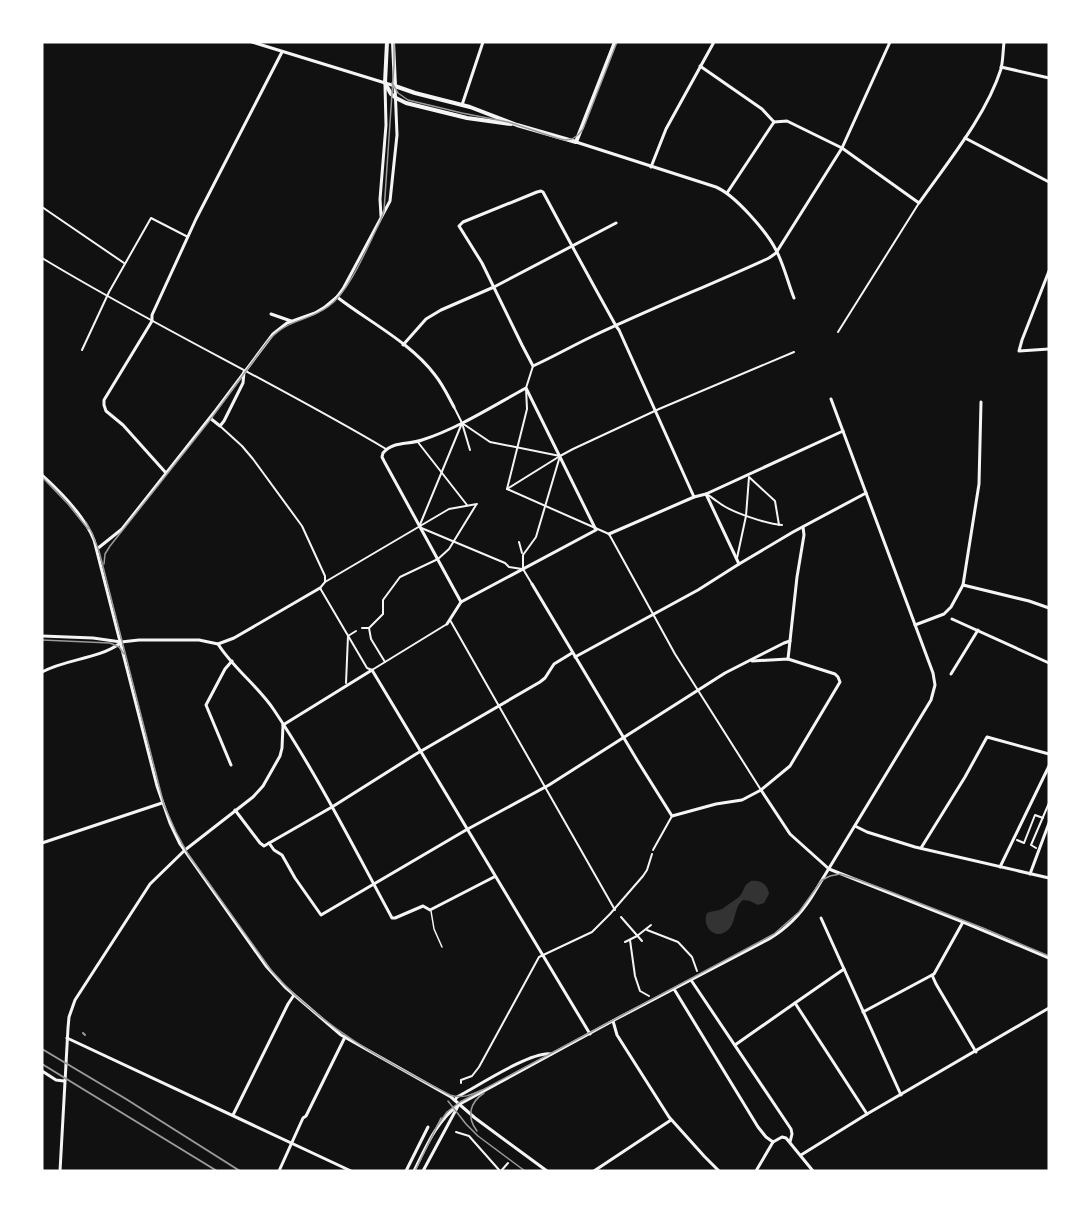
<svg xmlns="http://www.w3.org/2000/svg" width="1091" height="1213" viewBox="0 0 1091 1213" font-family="'DejaVu Sans',sans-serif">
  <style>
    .water { fill: #333 }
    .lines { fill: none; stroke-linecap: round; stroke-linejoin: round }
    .service { stroke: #f5f5f5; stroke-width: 1.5 }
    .pedestrian { stroke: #f5f5f5; stroke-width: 2 }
    .minor { stroke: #f5f5f5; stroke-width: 3 }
    .tertiary { stroke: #f5f5f5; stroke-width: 4 }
    .tram { stroke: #9a9a9a; stroke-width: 1.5 }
    .rail { stroke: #9a9a9a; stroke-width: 2 }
  </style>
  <rect width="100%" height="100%" fill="#111"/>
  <!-- water -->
  <path class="water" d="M751,881C760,880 768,884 769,894L764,903L758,905L750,901L743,900C733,908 737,922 728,930C716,941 701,927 707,913C712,911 717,911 722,909C725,907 736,899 739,897C745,891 742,886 751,881Z"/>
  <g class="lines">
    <!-- service -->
    <path class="service" d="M431,911L434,929L442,947"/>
    <!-- pedestrian -->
    <g class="pedestrian">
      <path d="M42,207L124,263"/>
      <path d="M42,258C154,326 273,382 386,449"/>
      <path d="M838,332L919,203"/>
      <path d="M82,350L109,292L151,218L188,237"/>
      <path d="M454,407L462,423L470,450"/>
      <path d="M220,426L242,446L253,459L302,526L325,576V582"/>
      <path d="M417,441L467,505"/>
      <path d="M507,489L609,534L675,654L761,790"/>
      <path d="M507,489L560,456L573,449L659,409L794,352"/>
      <path d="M507,489L527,409L526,388L533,366"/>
      <path d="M706,494C711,496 713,499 718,502C730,512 767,524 782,525"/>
      <path d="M519,542L522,553"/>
      <path d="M737,558L746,516L749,477L775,501L779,525"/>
      <path d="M522,569L509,567L505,563L419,527L462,423L490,442L560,456L536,537L523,555V569L532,584"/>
      <path d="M450,620L615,910"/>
      <path d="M447,624L372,670L367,668L320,588L325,582L449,509L477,504"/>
      <path d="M362,628H369L383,614V600L400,577L438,559L449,549L476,505"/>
      <path d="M369,628L371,639L385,662"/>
      <path d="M346,683L348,636L356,631"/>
      <path d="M1017,840L1024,843L1035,815L1043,818"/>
      <path d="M1036,848L1031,845L1049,803"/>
      <path d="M653,850L672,816"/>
      <path d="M621,917L642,941"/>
      <path d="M647,930L678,942L692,957L697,971"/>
      <path d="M630,940L635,976L640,991L649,996"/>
      <path d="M625,942L637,936L651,925"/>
      <path d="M461,1083V1080L472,1076L479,1067L539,957L592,932L610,914L643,876L647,870L652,854"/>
      <path d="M456,1132L469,1136L500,1171"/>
      <path d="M501,1171L508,1163"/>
    </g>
    <!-- minor -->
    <g class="minor">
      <path d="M700,66L762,109L774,122"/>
      <path d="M1001,67L1049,78"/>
      <path d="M462,105L483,42"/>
      <path d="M774,122L787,121L842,148L919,203C947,163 986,116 1001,69C1003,61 1003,51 1004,42"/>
      <path d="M965,138L1049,182"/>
      <path d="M576,142L716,187C735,195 767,232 776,250C784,265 788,283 794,298"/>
      <path d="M651,167L666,129L714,42"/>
      <path d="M727,193L774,122"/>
      <path d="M381,216L380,199L386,125L385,85"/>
      <path d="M1049,271L1022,340L1019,351L1049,349"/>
      <path d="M337,297C369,322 410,342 435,375C443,385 448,396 454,407"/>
      <path d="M271,314L291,321"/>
      <path d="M403,345L426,319L441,310L494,287L616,223"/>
      <path d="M526,388L596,530L461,602L384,461L382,457L383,453C393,441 408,445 422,440C457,429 493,406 526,388Z"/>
      <path d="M210,418L220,426L224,421L243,383L244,372"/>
      <path d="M166,473L123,425L106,411L104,405V400L152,321V315L196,219L282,52"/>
      <path d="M42,475C62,493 84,515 94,540L157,786L170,823L180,844L266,966L285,987L341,1035L451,1097L475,1118L547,1171"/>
      <path d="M706,494L739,564L793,532L866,493"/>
      <path d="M694,497L619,330L616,326C591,281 567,237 543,192L541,191L537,192L463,222L459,226L482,263L522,345L533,366C553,357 572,346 591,337C650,309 710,285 769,258L776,253L842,148L890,42"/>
      <path d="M609,534L694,497L706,494L843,431"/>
      <path d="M97,549L122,529L216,410L273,334L287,323L315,313L325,307L337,297L343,289L390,201L397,135L395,86L252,42"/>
      <path d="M532,584L637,760L672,816L716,804L742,800L761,790L790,766L840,682L838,677L835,674L788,659L752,661"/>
      <path d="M963,585L1029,601L1049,608"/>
      <path d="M952,619L1049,663"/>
      <path d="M447,624L461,602"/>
      <path d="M915,625L944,614L951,607L963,585L979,484L981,402"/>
      <path d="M42,636L93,638L121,642L139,640H199L218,644L234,638L320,588"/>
      <path d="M218,644C233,668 258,686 274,710C318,776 354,848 392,918H395L423,906L430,910L494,877"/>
      <path d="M575,657L698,590L739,564"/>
      <path d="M788,659L797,577L804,535L803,527"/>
      <path d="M42,672C66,659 98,659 119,644"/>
      <path d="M951,674L978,630"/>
      <path d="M283,725L372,670L590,1034"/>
      <path d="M231,765L206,705L225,669L232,661"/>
      <path d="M761,790L790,834L829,869L963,922L1049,958"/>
      <path d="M235,810L260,843L264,846L332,807L416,754L540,682L545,678L554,664L572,653"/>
      <path d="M855,826L867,832L915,847L1049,878"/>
      <path d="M42,843L162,803"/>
      <path d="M269,843L274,850L282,855L295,878L321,915L466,830L549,785L725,673L784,643L790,641"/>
      <path d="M921,848L965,777L987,737L1049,754"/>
      <path d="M1000,867L1049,766"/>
      <path d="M1030,874L1049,823"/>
      <path d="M821,918L844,969"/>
      <path d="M932,975L936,984L976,1052"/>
      <path d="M691,980L791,1129L792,1134L790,1142"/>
      <path d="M674,989L758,1127L766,1137L773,1142"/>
      <path d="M863,1012L934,974L963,922"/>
      <path d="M613,1021L617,1035L669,1117L704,1156L719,1171"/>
      <path d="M67,1038L351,1171"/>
      <path d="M735,1045L795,1003"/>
      <path d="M42,1071L56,1080L64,1081"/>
      <path d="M455,1100L457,1097L466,1092C484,1082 533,1051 551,1054"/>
      <path d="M867,1114L795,1003L844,969L901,1095"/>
      <path d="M233,1115L288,1004L294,995"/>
      <path d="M773,1142L782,1137L786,1138L813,1171"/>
      <path d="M801,1155L867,1114L1049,1008"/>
      <path d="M60,1171L68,1028L69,1017L75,1000L150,884L185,850L253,797L263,786L280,756L282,748L283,725"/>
      <path d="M279,1171L303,1118L306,1116L345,1037"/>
      <path d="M406,1171L428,1127"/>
      <path d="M414,1171C426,1147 436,1122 458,1105L618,1018L769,939C786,929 800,915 811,898L931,700L935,685L933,673L831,399"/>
      <path d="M423,1171L458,1106"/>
      <path d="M594,1171L671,1120"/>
      <path d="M756,1171L773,1142"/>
    </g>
    <!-- tertiary -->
    <g class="tertiary">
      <path d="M387,42L385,83L391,94L396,98L406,103L467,118L511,124"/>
      <path d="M393,42L395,86L415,93L470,107L517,125L576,142L615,42"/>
    </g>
    <!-- tram -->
    <g class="tram">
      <path d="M392,83L398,93L408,100L462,113L508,122L557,138L565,140L572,139L578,135L583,129L617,42"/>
      <path d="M42,477L68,504L88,529"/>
      <path d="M86,522L92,533L99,551L164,805L176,832L188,854L271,970C319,1026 386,1062 450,1095C462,1099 471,1095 482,1090"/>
      <path d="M104,564L105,554L110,546L210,420L268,341C288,318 308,322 329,306C350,291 368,245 380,222L384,211L394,64V42"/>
      <path d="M42,640L110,643L119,647L124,654"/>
      <path d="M448,1101L466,1124L478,1136L525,1171"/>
      <path d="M437,1126L447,1112L460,1102L774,934L799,912L822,880L830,876L840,874L859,880L891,892L983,928L1049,956"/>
      <path d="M477,1131C466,1117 470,1102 484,1093"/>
      <path d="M415,1171L441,1118"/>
    </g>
    <!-- rail -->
    <g class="rail">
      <path d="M83,1033L85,1035"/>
      <path d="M42,1049L126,1099L240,1171"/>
      <path d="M42,1064L217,1171"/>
    </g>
  </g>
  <!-- border -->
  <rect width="1091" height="1213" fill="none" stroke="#ffffff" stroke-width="87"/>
</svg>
